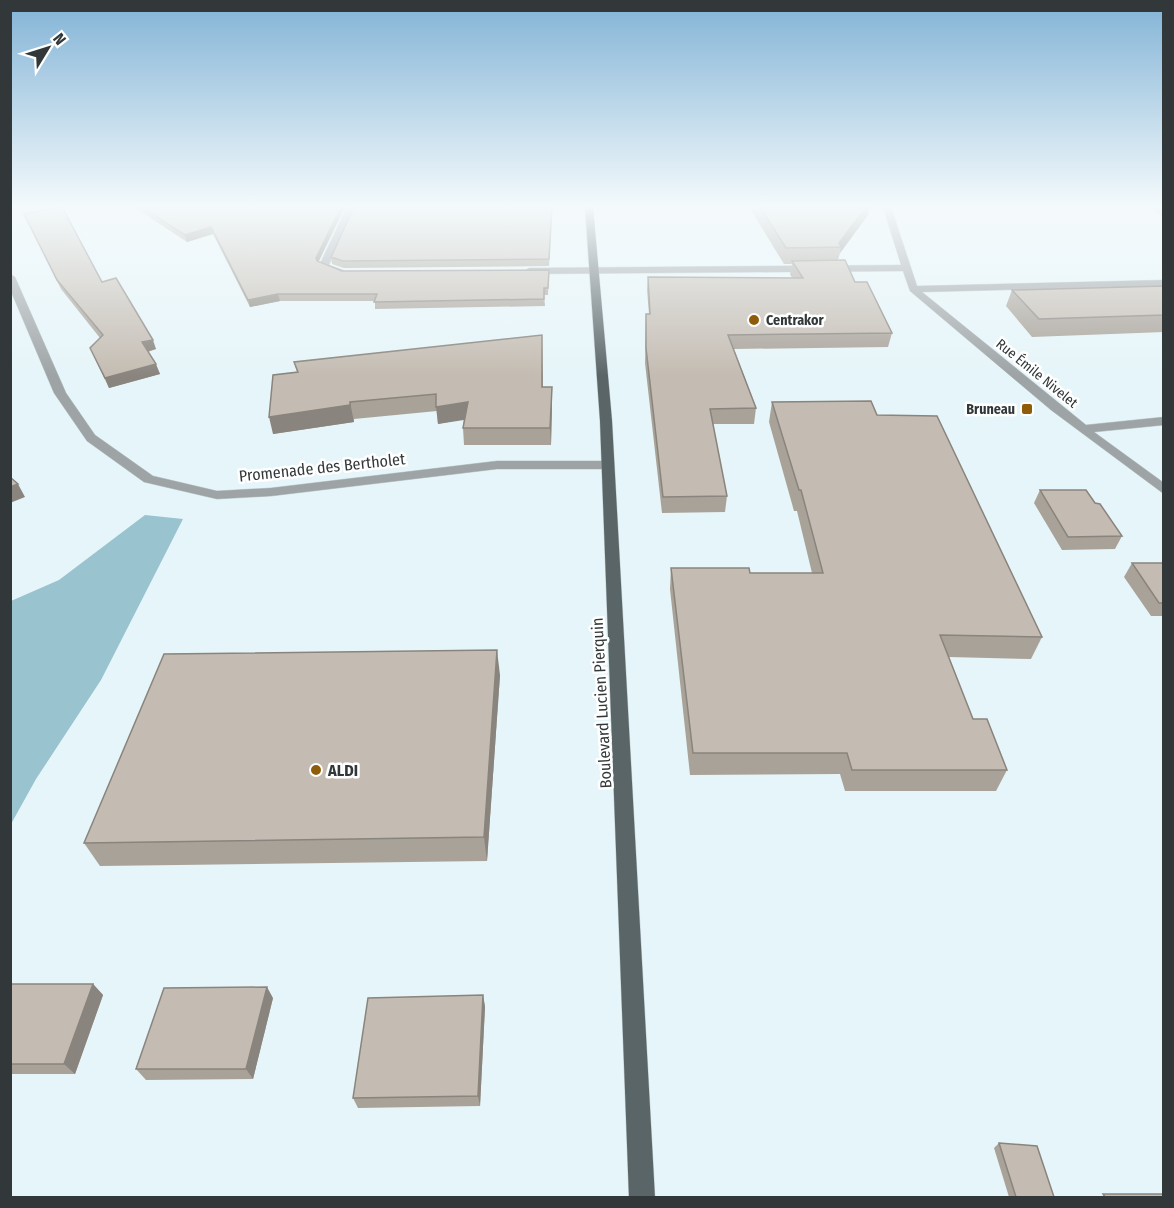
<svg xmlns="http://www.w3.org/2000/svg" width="1174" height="1208" viewBox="0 0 1174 1208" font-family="'Fira Sans Condensed',sans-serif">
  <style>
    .forest { fill: #99c3ce }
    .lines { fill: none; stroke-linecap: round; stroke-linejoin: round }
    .minor-casing { stroke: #c2cfd3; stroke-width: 1 }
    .major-casing { stroke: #c2cfd3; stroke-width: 1 }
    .minor { fill: #9ea4a6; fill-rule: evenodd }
    .major { fill: #5a6568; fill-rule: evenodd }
    .wall { fill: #a9a299 }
    .shaded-wall { fill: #89847d }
    .building { fill: #c4bcb2; stroke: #89847d; stroke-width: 1.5 }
    .poi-dot { fill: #8f5d0a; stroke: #fff; stroke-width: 2 }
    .labels { text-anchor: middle; stroke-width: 5; stroke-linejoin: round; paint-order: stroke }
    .far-poi-label { font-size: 14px; font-weight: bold; fill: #323839; stroke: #fff; text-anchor: start }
    .far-street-label { font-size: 14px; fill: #323839; stroke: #fff }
    .street-label { font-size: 16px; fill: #323839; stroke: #fff }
    .poi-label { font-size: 16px; font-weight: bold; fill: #323839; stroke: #fff; text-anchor: start }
  </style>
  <rect width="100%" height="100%" fill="#e6f5f9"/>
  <!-- forest -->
  <path class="forest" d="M145,515L183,519L101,680L36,779L11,824V601L59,580Z"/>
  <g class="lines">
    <!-- minor casing -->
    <g class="minor-casing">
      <g id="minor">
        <path d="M347,207H355L329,265L343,270L345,272L340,275L319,266Z"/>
        <path d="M883,207H891L917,286L1164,280V286L922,292L1086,425L1164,417V425L1094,432L1164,483V494L1051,410L910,291L903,271L529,274L524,271L529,268L901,265Z"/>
        <path d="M10,274L15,277L66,393L95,435L153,476L217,491L271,488L497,461H607L613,465L607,469H497L271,496L217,499L144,482L87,441L54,393L10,289Z"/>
      </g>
    </g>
    <!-- major casing -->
    <g class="major-casing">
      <path id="major" d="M585,207H593L612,421L655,1198H629L600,421Z"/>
    </g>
    <!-- minor -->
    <use href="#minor" class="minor"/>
    <!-- major -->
    <use href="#major" class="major"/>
  </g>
  <!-- wall -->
  <g class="wall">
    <path d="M134,207H345L318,262L342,271L549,270L548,295H544L545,306L375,309V301H280L250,307L213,234L187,242Z"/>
    <path d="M552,207L549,266L344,268L332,264L331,257Z"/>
    <path d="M749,207H870L868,215L840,253L838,260L892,333L888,347L734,349L756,408L754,424H713L727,496L725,512L662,513L645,363L646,314H649L647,290L648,277L792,278L790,274L792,264H784Z"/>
    <path d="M1148,207H1164V217Z"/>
    <path d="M24,214L102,282L156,349L148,352L160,374L109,388L90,348L100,338L61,289Z"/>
    <path d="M1164,286V332L1032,337L1006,306L1012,290Z"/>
    <path d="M542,335L543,387L552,403L551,445H464L463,428L464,419L438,424L437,411L354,419V422L273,434L297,372L294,362Z"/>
    <path d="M772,402L877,415L1042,637L1031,659L949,657L973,719L1007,770L996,791H845L840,774L690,775L670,589L671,568L750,573H812L797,511H794L769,422Z"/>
    <path d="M1040,490L1095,503L1122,536L1115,549L1062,550L1034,503Z"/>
    <path d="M1132,563H1164V616H1151L1124,577Z"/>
    <path d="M500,675L487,861L100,866L84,843Z"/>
    <path d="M10,984H93L103,995L75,1074H10Z"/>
    <path d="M483,995L485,1007L480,1106L358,1108L353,1098Z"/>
    <path d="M273,998L253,1079L146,1080L136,1069Z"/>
    <path d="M999,1143L1054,1197H1009L994,1148Z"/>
  </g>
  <!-- shaded-wall -->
  <g class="shaded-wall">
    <path d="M341,207H345L317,265L316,258Z"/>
    <path d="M866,207H870L868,215L840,253L841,247L839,243Z"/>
    <path d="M211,227L213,234L187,242L185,235Z"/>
    <path d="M278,294L280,301L250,307L248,300Z"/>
    <path d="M153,340L156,349L145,352L142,342Z"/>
    <path d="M156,364L160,374L109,388L105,378Z"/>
    <path d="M552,387V403L551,445L550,428Z"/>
    <path d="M350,402L354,422L273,434L269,417Z"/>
    <path d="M468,402L470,419L438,424L436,407Z"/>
    <path d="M18,484L25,497L10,503V487Z"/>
    <path d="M497,650L500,675L487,861L484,837Z"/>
    <path d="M93,984L103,995L75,1074L64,1064Z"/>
    <path d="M267,987L273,998L253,1079L246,1069Z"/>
    <path d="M483,995L485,1007L480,1106L478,1096Z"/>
  </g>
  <!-- building -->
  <g class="building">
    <path d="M58,207H62L102,282L116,278L153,340L142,342L156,364L105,378L90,348L103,335L57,280L24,214Z"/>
    <path d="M141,207H341L316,258L317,261L342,271L549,270L548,288H544V299L374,302L377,294H278L248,300L211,227L185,235Z"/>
    <path d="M354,207H552L549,259L343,261L331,257Z"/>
    <path d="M760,207H866L839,243L841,247L786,248Z"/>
    <path d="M845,260L855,282H867L892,333L728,335L756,408L710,409L727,496L663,497L646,348V314H650L648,277L803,278L792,261Z"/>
    <path d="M1164,286V315L1039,319L1012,290Z"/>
    <path d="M542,335V387H552L550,428H463L468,402L436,407V394L350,402V405L269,417L273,375L298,372L294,362Z"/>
    <path d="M871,401L877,415L937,416L1042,637L940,635L973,719H987L1007,770H852L847,753H693L671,568H749L750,573H823L801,490H799L772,402Z"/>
    <path d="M10,477L18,484L10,487Z"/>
    <path d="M1040,490H1086L1095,503L1100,504L1122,536L1068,537Z"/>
    <path d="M1132,563H1164V603H1159Z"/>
    <path d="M497,650L484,837L84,843L164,654Z"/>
    <path d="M10,984H93L64,1064H10Z"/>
    <path d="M267,987L246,1069H136L164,988Z"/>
    <path d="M483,995L478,1096L353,1098L368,998Z"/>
    <path d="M999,1143L1037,1146L1054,1197H1016Z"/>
    <path d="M1103,1194H1164V1197H1105Z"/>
  </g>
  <!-- sky -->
  <linearGradient id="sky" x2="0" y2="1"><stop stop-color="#82b3d6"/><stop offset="0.55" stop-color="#f4fafc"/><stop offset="1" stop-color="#f4fafc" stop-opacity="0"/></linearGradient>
  <rect width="1174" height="376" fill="url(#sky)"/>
  <!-- markers -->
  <g class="poi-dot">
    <circle cx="754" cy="320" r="6"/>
    <rect x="1021" y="403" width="12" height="12" rx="3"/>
    <circle cx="316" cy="770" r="6"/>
  </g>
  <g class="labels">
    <!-- far-poi labels -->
    <g class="far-poi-label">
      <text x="766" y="325">Centrakor</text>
      <text x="1015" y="414" text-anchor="end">Bruneau</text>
    </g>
    <!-- far-street labels -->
    <g class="far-street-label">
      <text transform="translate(1037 373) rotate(39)" y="5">Rue Émile Nivelet</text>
    </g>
    <!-- street labels -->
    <g class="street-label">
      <text transform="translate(322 467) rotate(-6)" y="6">Promenade des Bertholet</text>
      <text transform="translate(601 703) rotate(-93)" y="6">Boulevard Lucien Pierquin</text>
    </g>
    <!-- poi labels -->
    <g class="poi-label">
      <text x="328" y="776">ALDI</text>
    </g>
  </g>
  <!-- border -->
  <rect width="1174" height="1208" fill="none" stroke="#323839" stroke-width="24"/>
  <!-- north arrow -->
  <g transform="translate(48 48) rotate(52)" stroke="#ffffff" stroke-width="4.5" paint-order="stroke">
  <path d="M0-4.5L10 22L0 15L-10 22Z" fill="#323839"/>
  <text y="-9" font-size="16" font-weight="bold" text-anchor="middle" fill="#323839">N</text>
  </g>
</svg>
